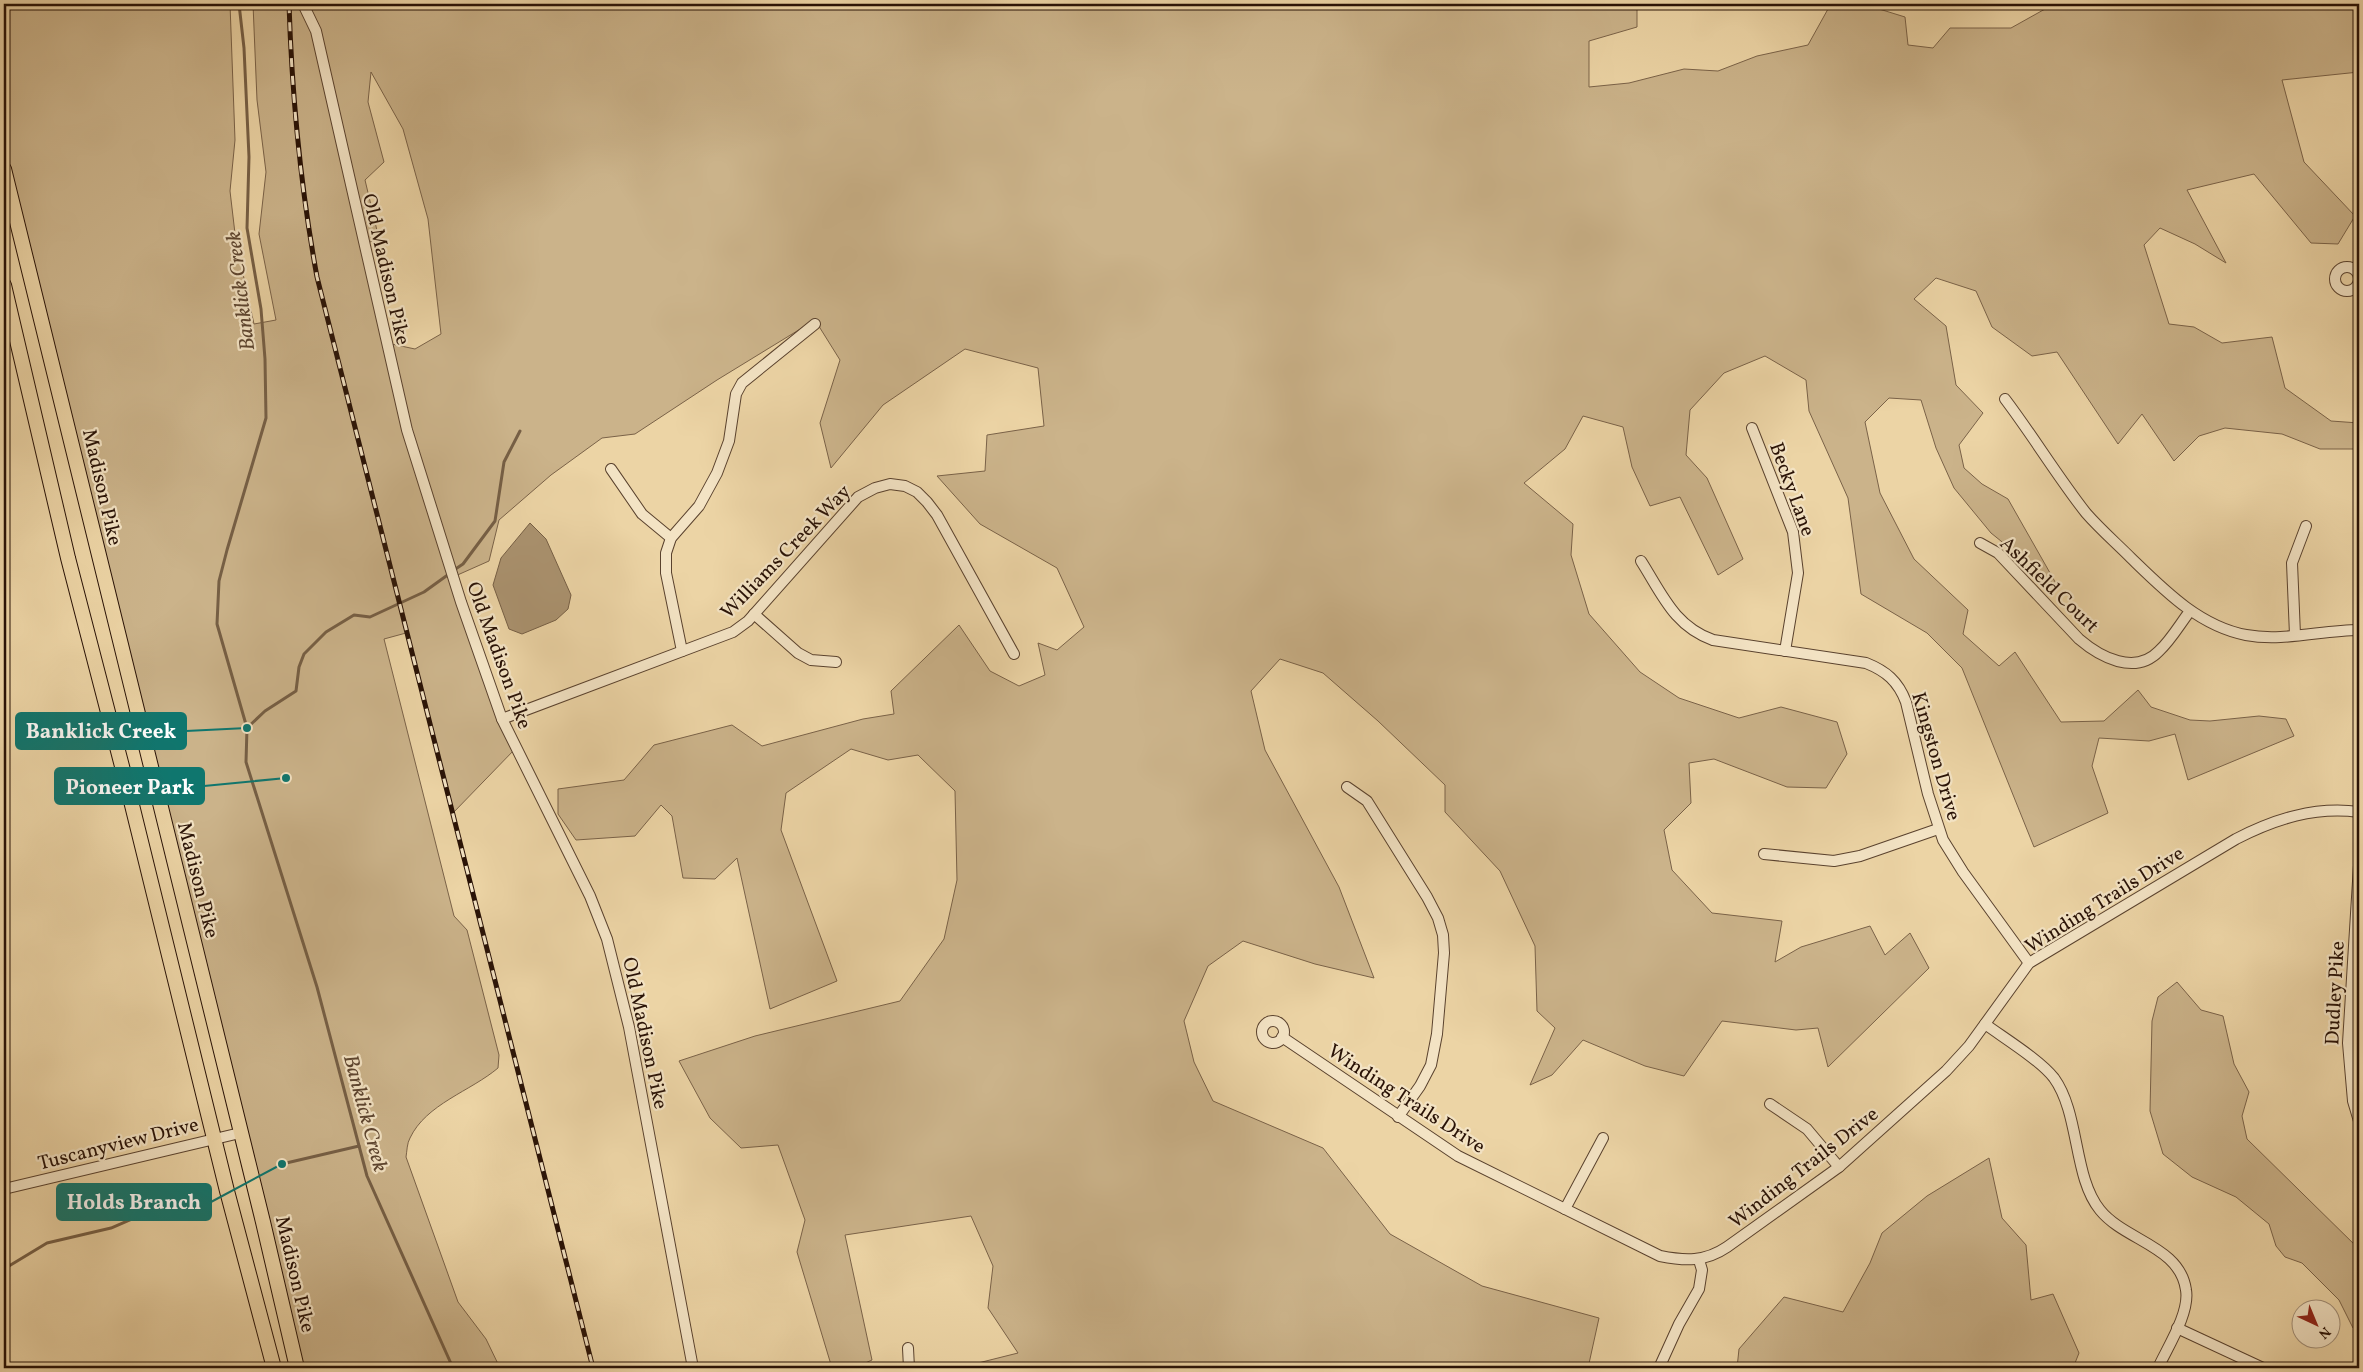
<svg xmlns="http://www.w3.org/2000/svg" width="2363" height="1372" viewBox="0 0 2363 1372" font-family="Vollkorn,serif">
  <style>
    .green { fill: #cbb38a; stroke: #7a6248; fill-rule: evenodd }
    .water { fill: #aa926f; stroke: #765f45 }
    .lines { fill: none; stroke-linecap: round; stroke-linejoin: round }
    .stream { stroke: #765f45; stroke-width: 3 }
    .minor-casing { stroke: #5a422e; stroke-width: 12 }
    .major-casing { stroke: #291206; stroke-width: 16 }
    .minor { stroke: #f3e3c4; stroke-width: 10 }
    .major { stroke: #ecd4a5; stroke-width: 14 }
    .rail-casing { stroke: #291206; stroke-width: 5 }
    .rail { stroke: #f3e3c4; stroke-width: 3; stroke-dasharray: 9; stroke-linecap: butt }
    .labels { text-anchor: middle; stroke-width: 4.5; stroke-linejoin: round; paint-order: stroke }
    .street-label { font-size: 20px; fill: #291206; stroke: #f3e3c4 }
    .water-label { font-size: 21px; font-style: italic; fill: #5d4530; stroke: #f3e3c4 }
    .leader { fill: none; stroke: #0f766e; stroke-width: 2 }
    .callout-dot { fill: #0f766e; stroke: #f3e3c4; stroke-width: 2 }
    .callout { fill: #0f766e; stroke: #0f766e; stroke-width: 2 }
    .callout-label { font-size: 21px; text-anchor: middle; font-weight: bold; fill: #fff }
  </style>
  <rect width="100%" height="100%" fill="#ecd4a5"/>
  <filter id="stains"><feTurbulence type="fractalNoise" baseFrequency=".004" numOctaves="4"/><feColorMatrix values="0 0 0 0 .2 0 0 0 0 .09 0 0 0 0 .02 0 0 0 .5 -.17"/></filter>
  <radialGradient id="worn" r=".72"><stop offset=".6" stop-color="#630" stop-opacity="0"/><stop offset="1" stop-color="#630" stop-opacity=".3"/></radialGradient>
  <!-- green -->
  <g class="green">
    <path d="M4,4H230L235,140L230,191L236,242L254,324L276,320L259,234L266,172L257,100L253,4H1637V27L1589,41V87L1629,83L1684,69L1718,71L1757,56L1808,45L1828,9L1863,4L1905,17L1908,45L1933,48L1950,28H2011L2054,4H2359V72L2282,80L2304,162L2355,216L2338,244L2311,243L2254,174L2187,190L2226,263L2195,244L2160,228L2144,245L2169,324L2194,327L2222,343L2272,337L2285,388L2331,421L2359,423V449H2320L2282,434L2225,428L2199,436L2174,461L2142,414L2118,444L2057,352L2032,356L1992,327L1976,291L1936,278L1914,299L1946,326L1956,385L1983,413L1959,445L1964,468L1982,484L2008,499L2058,587L1991,533L1954,488L1936,448L1921,400L1889,398L1865,422L1880,493L1914,559L1968,610L1963,634L1999,666L2015,652L2061,722L2104,721L2138,690L2151,707L2190,720L2210,721L2259,716L2286,719L2294,736L2188,780L2175,734L2149,741L2099,738L2092,766L2108,813L2034,847L1962,668L1927,633L1861,594L1848,498L1809,411L1806,380L1765,356L1724,373L1690,410L1686,455L1707,478L1743,559L1718,575L1680,497L1650,506L1632,467L1623,427L1583,416L1565,449L1524,483L1573,524L1571,555L1589,614L1640,672L1679,698L1739,718L1781,707L1837,722L1847,754L1826,788L1787,787L1714,759L1689,763L1691,803L1664,830L1672,870L1712,913L1782,921L1775,962L1801,947L1870,926L1885,955L1910,933L1929,968L1828,1067L1818,1028L1796,1030L1722,1021L1684,1076L1645,1066L1583,1040L1552,1075L1530,1085L1555,1028L1537,1011L1535,946L1500,871L1445,812V785L1378,721L1323,673L1280,659L1251,691L1265,750L1339,887L1374,978L1315,964L1243,941L1208,966L1184,1021L1194,1062L1213,1101L1323,1148L1390,1234L1482,1286L1599,1318L1588,1368H958L1018,1353L988,1308L993,1266L971,1216L845,1235L872,1360L854,1368H832L797,1252L805,1220L778,1145L741,1148L710,1118L679,1061L755,1036L900,1001L944,939L957,880L955,791L918,755L888,760L851,749L786,793L781,830L837,981L770,1009L737,858L715,879L683,878L672,816L661,805L635,836L576,840L558,814V789L624,780L654,745L732,725L762,746L863,719L894,714L891,691L959,625L990,671L1019,686L1045,675L1038,643L1057,650L1084,627L1057,568L980,524L937,476L985,471L987,435L1044,426L1038,368L965,349L883,405L831,468L820,423L840,360L815,320L717,380L635,434L602,438L551,475L499,520L489,561L453,577L516,748L452,814L406,633L384,639L454,916L467,930L499,1055L498,1068C471,1091 426,1104 410,1138C407,1143 407,1151 406,1157L458,1302L486,1339L500,1368H297L4,169ZM371,72L403,129L428,219L441,334L415,349L387,343L364,244L379,239L365,180L384,162L368,102Z"/>
    <path d="M2359,925V1121L2349,1073Z"/>
    <path d="M2177,982L2201,1010L2223,1016L2234,1064L2249,1092L2242,1116L2247,1139L2359,1249V1334L2353,1328L2339,1300L2302,1263L2285,1257L2276,1246L2269,1224L2236,1197L2192,1177L2163,1154L2150,1111L2152,1021L2158,997Z"/>
    <path d="M1989,1158L2002,1218L2026,1245L2031,1300L2053,1294L2079,1353L2073,1368H1737L1739,1349L1784,1297L1843,1312L1870,1263L1882,1233L1927,1196Z"/>
  </g>
  <!-- water -->
  <path class="water" d="M530,523L546,539L571,595L568,609L556,620L522,634L509,629L493,585L501,558Z"/>
  <g class="lines">
    <!-- stream -->
    <g class="stream">
      <path d="M239,4L244,48L249,157L247,228L261,309L265,359L266,418L227,550L219,581L217,624L247,728L246,762L317,987L367,1176L453,1368"/>
      <path d="M454,570L463,564L495,521L504,462L520,431"/>
      <path d="M247,728L265,711L296,691L299,667L304,654L326,632L354,615L370,617L424,592L449,574"/>
      <path d="M282,1164L359,1146"/>
      <path d="M4,1269L47,1243L111,1228L189,1194"/>
    </g>
    <!-- minor casing -->
    <g class="minor-casing">
      <g id="minor">
        <path d="M303,4L316,31L407,430L461,602L502,719L590,896L607,939L629,1027L693,1368"/>
        <circle cx="2347" cy="279" r="12"/>
        <path d="M2005,399C2033,436 2057,476 2086,513C2100,529 2116,543 2131,558C2164,590 2199,626 2246,635C2283,642 2322,630 2359,630"/>
        <path d="M1752,428L1793,532L1798,573L1785,651"/>
        <path d="M611,469L642,514L671,538"/>
        <path d="M1980,543L1998,553L2079,639C2100,657 2135,676 2159,651C2171,640 2180,624 2190,611"/>
        <path d="M1641,561C1662,594 1674,626 1713,640L1866,663C1886,671 1898,681 1906,702L1928,794L1943,840L1963,872L2029,963"/>
        <path d="M754,614L798,653L811,660L836,662"/>
        <path d="M2295,635L2292,563L2306,526"/>
        <path d="M682,651L666,573V553L671,538L699,506L717,473L729,441L736,394L742,383L815,324"/>
        <path d="M502,719L733,632L748,621L858,497L875,488L890,484L905,486L917,492L927,502L937,515L1014,654"/>
        <path d="M1347,787L1367,801L1427,897L1438,918L1443,935L1444,953L1437,1034L1431,1065L1420,1086L1398,1117"/>
        <path d="M1764,854L1834,861L1860,856L1938,829"/>
        <path d="M2359,865L2348,1043L2353,1101L2359,1121"/>
        <circle cx="1273" cy="1032" r="11"/>
        <path d="M1985,1024C2004,1038 2040,1060 2054,1078C2080,1114 2073,1177 2100,1210C2125,1241 2180,1246 2186,1290C2190,1313 2167,1348 2158,1368"/>
        <path d="M1282,1037L1458,1156L1660,1256C1685,1261 1705,1262 1727,1247L1839,1167L1946,1071L1969,1046L2029,963L2236,839C2275,819 2315,806 2359,812"/>
        <path d="M1770,1104L1807,1129L1839,1167"/>
        <path d="M4,1189L240,1133"/>
        <path d="M1565,1209L1603,1138"/>
        <path d="M2177,1328L2263,1368"/>
        <path d="M908,1348L909,1368"/>
        <path d="M1659,1368L1679,1324L1699,1289L1702,1270L1699,1260"/>
      </g>
    </g>
    <!-- major casing -->
    <g class="major-casing">
      <g id="major">
        <path d="M4,169L263,1222L297,1368"/>
        <path d="M4,285L68,558L131,801L227,1191L274,1368"/>
      </g>
    </g>
    <!-- minor -->
    <use href="#minor" class="minor"/>
    <!-- major -->
    <use href="#major" class="major"/>
    <!-- rail casing -->
    <g class="rail-casing">
      <path id="rail" d="M289,4C292,98 300,184 317,277L593,1368"/>
    </g>
    <!-- rail -->
    <use href="#rail" class="rail"/>
  </g>
  <g class="labels">
    <!-- street labels -->
    <g class="street-label">
      <text transform="translate(387 269) rotate(77)" y="7">Old Madison Pike</text>
      <text transform="translate(103 487) rotate(77)" y="7">Madison Pike</text>
      <text transform="translate(1793 489) rotate(70)" y="7">Becky Lane</text>
      <text transform="translate(785 551) rotate(-46)" y="7">Williams Creek Way</text>
      <text transform="translate(2050 584) rotate(44)" y="7">Ashfield Court</text>
      <text transform="translate(500 655) rotate(70)" y="7">Old Madison Pike</text>
      <text transform="translate(1937 756) rotate(74)" y="7">Kingston Drive</text>
      <text transform="translate(199 880) rotate(76)" y="7">Madison Pike</text>
      <text transform="translate(2104 899) rotate(-32)" y="7">Winding Trails Drive</text>
      <text transform="translate(2334 993) rotate(-87)" y="7">Dudley Pike</text>
      <text transform="translate(646 1033) rotate(78)" y="7">Old Madison Pike</text>
      <text transform="translate(1407 1098) rotate(33)" y="7">Winding Trails Drive</text>
      <text transform="translate(118 1143) rotate(-14)" y="7">Tuscanyview Drive</text>
      <text transform="translate(1803 1167) rotate(-38)" y="7">Winding Trails Drive</text>
      <text transform="translate(296 1274) rotate(77)" y="7">Madison Pike</text>
    </g>
    <!-- water labels -->
    <g class="water-label">
      <text transform="translate(240 291) rotate(-97)" y="7">Banklick Creek</text>
      <text transform="translate(366 1113) rotate(75)" y="7">Banklick Creek</text>
    </g>
  </g>
  <!-- callouts -->
  <path class="leader" d="M247 728L186 731M286 778L204 786M282 1164L211 1202"/>
  <g class="callout-dot">
    <circle cx="247" cy="728" r="5"/>
    <circle cx="286" cy="778" r="5"/>
    <circle cx="282" cy="1164" r="5"/>
  </g>
  <g class="callout">
    <rect x="16" y="713" width="170" height="36" rx="5"/>
    <rect x="55" y="768" width="149" height="36" rx="5"/>
    <rect x="57" y="1184" width="154" height="36" rx="5"/>
  </g>
  <g class="callout-label">
    <text x="101" y="738">Banklick Creek</text>
    <text x="130" y="794">Pioneer Park</text>
    <text x="134" y="1209">Holds Branch</text>
  </g>
  <!-- margin -->
  <rect width="2363" height="1372" fill="none" stroke="#ecd4a5" stroke-width="20"/>
  <rect x="5" y="5" width="2353" height="1362" fill="none" stroke="#291206" stroke-width="2.5"/>
  <rect x="10" y="10" width="2343" height="1352" fill="none" stroke="#291206"/>
  <!-- north arrow -->
  <g transform="translate(2316 1324) rotate(136)"><circle r="24" fill="#f3e3c4" stroke="#a28f78"/>
  <path d="M0-4L9 19L0 12L-9 19Z" fill="#8f2418"/>
  <text y="-8" font-size="14" font-weight="bold" text-anchor="middle" fill="#291206">N</text>
  </g>
  <rect width="100%" height="100%" filter="url(#stains)"/>
  <rect width="100%" height="100%" fill="url(#worn)"/>
</svg>
